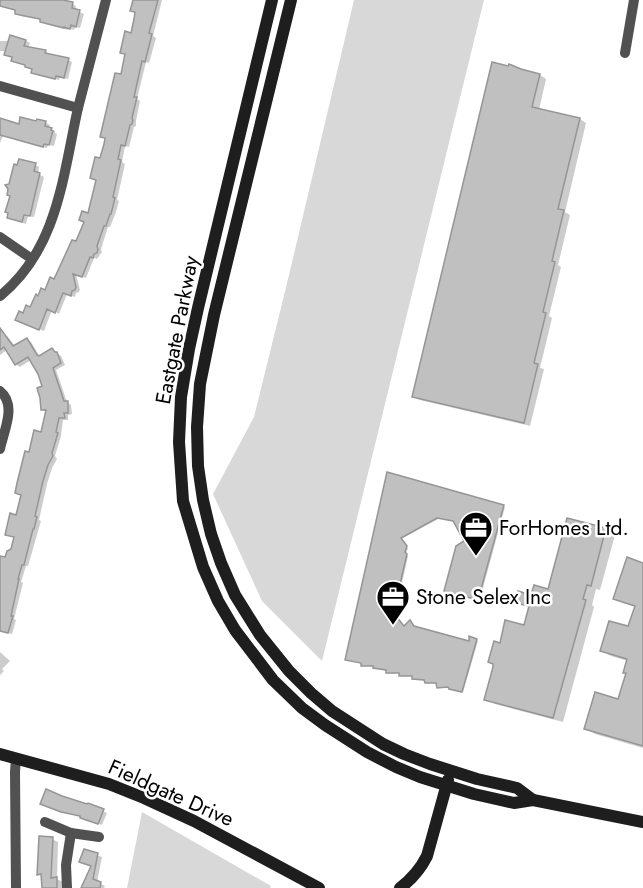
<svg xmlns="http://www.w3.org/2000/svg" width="643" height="888" viewBox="0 0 643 888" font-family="Jost,sans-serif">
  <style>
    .green { fill: #d8d8d8 }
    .shadow { fill: #0003 }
    .building { fill: #c0c0c0; stroke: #959595; stroke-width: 1.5 }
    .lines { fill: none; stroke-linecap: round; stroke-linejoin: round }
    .street { stroke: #515151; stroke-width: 10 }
    .secondary { stroke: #1e1e1e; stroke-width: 12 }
    .labels { text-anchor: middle; stroke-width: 5; stroke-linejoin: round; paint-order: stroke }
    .street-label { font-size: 21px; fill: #000; stroke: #fff }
    .poi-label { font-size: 21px; fill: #000; stroke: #fff; text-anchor: start }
  </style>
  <rect width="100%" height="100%" fill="#fff"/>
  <!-- green -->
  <g class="green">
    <path d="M354,0H484L322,661L262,601L213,494L254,417L290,271Z"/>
    <path d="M142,812L271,886L270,888H127Z"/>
  </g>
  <!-- shadow -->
  <g class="shadow">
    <path d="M0,0H58L72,4L76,6L75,10L84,14L80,28L75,27L74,30L68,28V30L45,24L41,22L42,20L20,16L16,13L17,10L0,6Z"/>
    <path d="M134,0H162L153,36L156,38L149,63L146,62L137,99L140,101L136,121V126L134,127L129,147L125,146L122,162L125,164L117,200L119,201L116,212L110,227H108L101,249L102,252L97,259L94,258L86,278L76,274L80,290L79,292L76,293L75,297L67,294L59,314L52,310L44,331L21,322L24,315L31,309L39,298L55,281L77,243L90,215L101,160L136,19Z"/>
    <path d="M0,41H26L30,43L28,48L45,51L49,54V56L68,60L72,62L68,79L60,77L59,80L37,75L33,73V70L10,56L6,51H0Z"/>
    <path d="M521,71L540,75L546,79L539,110L580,119L586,123L565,212L570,215L558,265L561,267L549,316L552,318L540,368L544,369L530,426L420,400L413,396Z"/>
    <path d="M0,119L20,126L46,123L50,125L49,128L55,131V133L57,134L54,146L48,145L47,148L3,136L0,143Z"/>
    <path d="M35,165L39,167L38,174L44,177L34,217L28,216L26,224L13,219Z"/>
    <path d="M0,333L7,336L15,346L27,339L31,342L40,357L52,350L61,356L65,365L56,370L67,402L71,405L72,414L68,415V420H63L61,436L55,456L57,459L52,468L47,484L39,520L41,521L28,566H26L21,582L23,583L14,619L16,620L12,634L0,631V561L6,559L12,550L15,537L7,534L17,517L30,454L42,434L47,412L42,410L44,387L39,373L31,360L20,367L16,364L7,350L0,355Z"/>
    <path d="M389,474L505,507L480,599L447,591L466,542L455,521L440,518L401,539L408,548L406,554L408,556L399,597L390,604L395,609L391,612L404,627L415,628L470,643L471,638L478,641L463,692L452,689L450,687L440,688L437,683H428L426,680L413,676H402L400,673L374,666L362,665Z"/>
    <path d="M568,520L606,530L615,535L600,590L596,589L592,605L594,607L563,722L495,704L486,699L501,644L525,627L530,608L517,602L549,591Z"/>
    <path d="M643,564V748L595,734L586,728L619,700L628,674V661L611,656L602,651L629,628L636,607L623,603L614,598Z"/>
    <path d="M0,652L10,661L2,669L4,671L0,675Z"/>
    <path d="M103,811L107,813L102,825L81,817L67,813Z"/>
    <path d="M52,839L58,842L57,879L63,882V888H43V876L38,874Z"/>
    <path d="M85,851L102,857L97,882L105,886L104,888H82L92,866Z"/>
  </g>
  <!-- building -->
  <g class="building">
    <path d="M0,0H63L73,2L72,8L80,10L76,27L71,25L70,29L64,27V28L40,22V19L15,14V10L0,6Z"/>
    <path d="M133,0H158L149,33L152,34L145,62L142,61L134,97H137L132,118L133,120L132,124L130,125L125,146L121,145L118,159L121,160L113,197L115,198L111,214H110L106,226H104L97,246L98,249L97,253L94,254L93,258L90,257L82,277L73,274L76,287L75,290L72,291L71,296L63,293L55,313L47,309L39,330L15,320L19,311L23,313L26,305L30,307L36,294L38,296L41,288L45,290L50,277L54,279L72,240L76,241L84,222L79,220L82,211L88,213L96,180L90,178L95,157L100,158L104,144L105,138L100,137L115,73L121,74L125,54L120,53L125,31L131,33L134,19L135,12L130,11Z"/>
    <path d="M10,35L26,40L24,46L46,50L45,53L69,58L64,78L56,76L55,79L31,73L32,69L25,67V65L11,61L12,57L4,55Z"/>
    <path d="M492,62L508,66L509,64L521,69L540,74L532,107L580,118L558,209L564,210L552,261L555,262L543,312L546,313L534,363L538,364L524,423L412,397Z"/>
    <path d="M20,117L36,121L37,119L46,121L45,126L52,128L51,130L53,131L49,145L44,144L43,147L0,135V118L19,124Z"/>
    <path d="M19,159L36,163L34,171L40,173L30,216L24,215L22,222L7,218L8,213L5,212L10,196L7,195L8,189L5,185L9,184L14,164L17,165Z"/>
    <path d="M0,328L13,346L27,338L37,355L39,356L52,348L55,352H57L61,363L53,368L64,401H68V413H64L65,418H59L56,432L58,433L52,453L53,456L48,465L43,481L35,516L37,517L34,529H33L24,565H22L18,579H19L11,616H13L8,633L0,631V556L5,557L7,551L11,549L14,537L5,535L10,513L16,515L21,495L15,493L17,483L25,451L29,452L34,430L41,432L46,410H41L40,398L37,388L42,386L38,374L28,357L15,365L4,347L0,350Z"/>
    <path d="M387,472L504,505L478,600L444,591L456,546L464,541L453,521L437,518L401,538L407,546L405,552L407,554L397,597L390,603L395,608L391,610L404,626L410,620L414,626L469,641V636L477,639L462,692L449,689L448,687L437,688L436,683H425L424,680L412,679V676H399V673H386V670L373,668V666H361V663L345,660Z"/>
    <path d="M567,518L606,528L591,586L587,585L583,599L586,600L553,718L484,700L493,667V664L488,662L494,641L500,643L505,620L524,625L529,606L515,603L518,591L531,595L534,585L548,589Z"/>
    <path d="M627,557L643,563V746L584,729L595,692L618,699L626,673H623L627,659L600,651L609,621L628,626L635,606L613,599Z"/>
    <path d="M46,789L62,796L87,804L88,803L104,809L98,824L80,818V816L61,812L40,804Z"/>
    <path d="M39,836L53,837L51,878L57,877V888H42L41,874L37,875Z"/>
    <path d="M84,849L98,853L93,879L101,882L100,888H81L91,866L79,862Z"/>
  </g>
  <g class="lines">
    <!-- street -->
    <g class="street">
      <path d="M625,53L634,0"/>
      <path d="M0,86L78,108"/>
      <path d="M0,237L32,259"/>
      <path d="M0,296C58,249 63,175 78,108C87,72 97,36 106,0"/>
      <path d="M0,391C17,405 4,430 0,449"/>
      <path d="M45,822L71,833L99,837"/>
      <path d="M16,888L15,772L16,758"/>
      <path d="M67,888L66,865L71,833"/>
    </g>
    <!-- secondary -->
    <g class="secondary">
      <path d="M272,0L198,308L189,349L181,397L179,442L183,501L203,567L218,601L235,630L273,680L302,708L325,725L367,752L396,767L420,777L474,794L514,803L533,800L643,822"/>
      <path d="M291,0L214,315L200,384L197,427L198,466L203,500L211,534L221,563L235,595L260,635L289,671L311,693L332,711L383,744L404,754L430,764L477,779L517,788L533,800"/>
      <path d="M0,754L109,784L144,798L194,821L319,888"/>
      <path d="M400,888C412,879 420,870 427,856L448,780"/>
    </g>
  </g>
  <!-- icons -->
  <defs>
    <g id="office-pin" transform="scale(1.725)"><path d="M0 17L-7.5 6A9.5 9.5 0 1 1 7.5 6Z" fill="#000" stroke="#fff"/><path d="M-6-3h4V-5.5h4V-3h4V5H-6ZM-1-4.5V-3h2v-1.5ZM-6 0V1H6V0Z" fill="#fff"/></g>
  </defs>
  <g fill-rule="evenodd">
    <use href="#office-pin" x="476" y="528"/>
    <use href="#office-pin" x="393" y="597"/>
  </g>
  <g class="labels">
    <!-- street labels -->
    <g class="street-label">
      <text transform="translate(177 330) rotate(-79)" y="7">Eastgate Parkway</text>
      <text transform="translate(171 793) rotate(24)" y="7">Fieldgate Drive</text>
    </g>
    <!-- poi labels -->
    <g class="poi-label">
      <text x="499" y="535">ForHomes Ltd.</text>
      <text x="416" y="604">Stone Selex Inc</text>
    </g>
  </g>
</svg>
